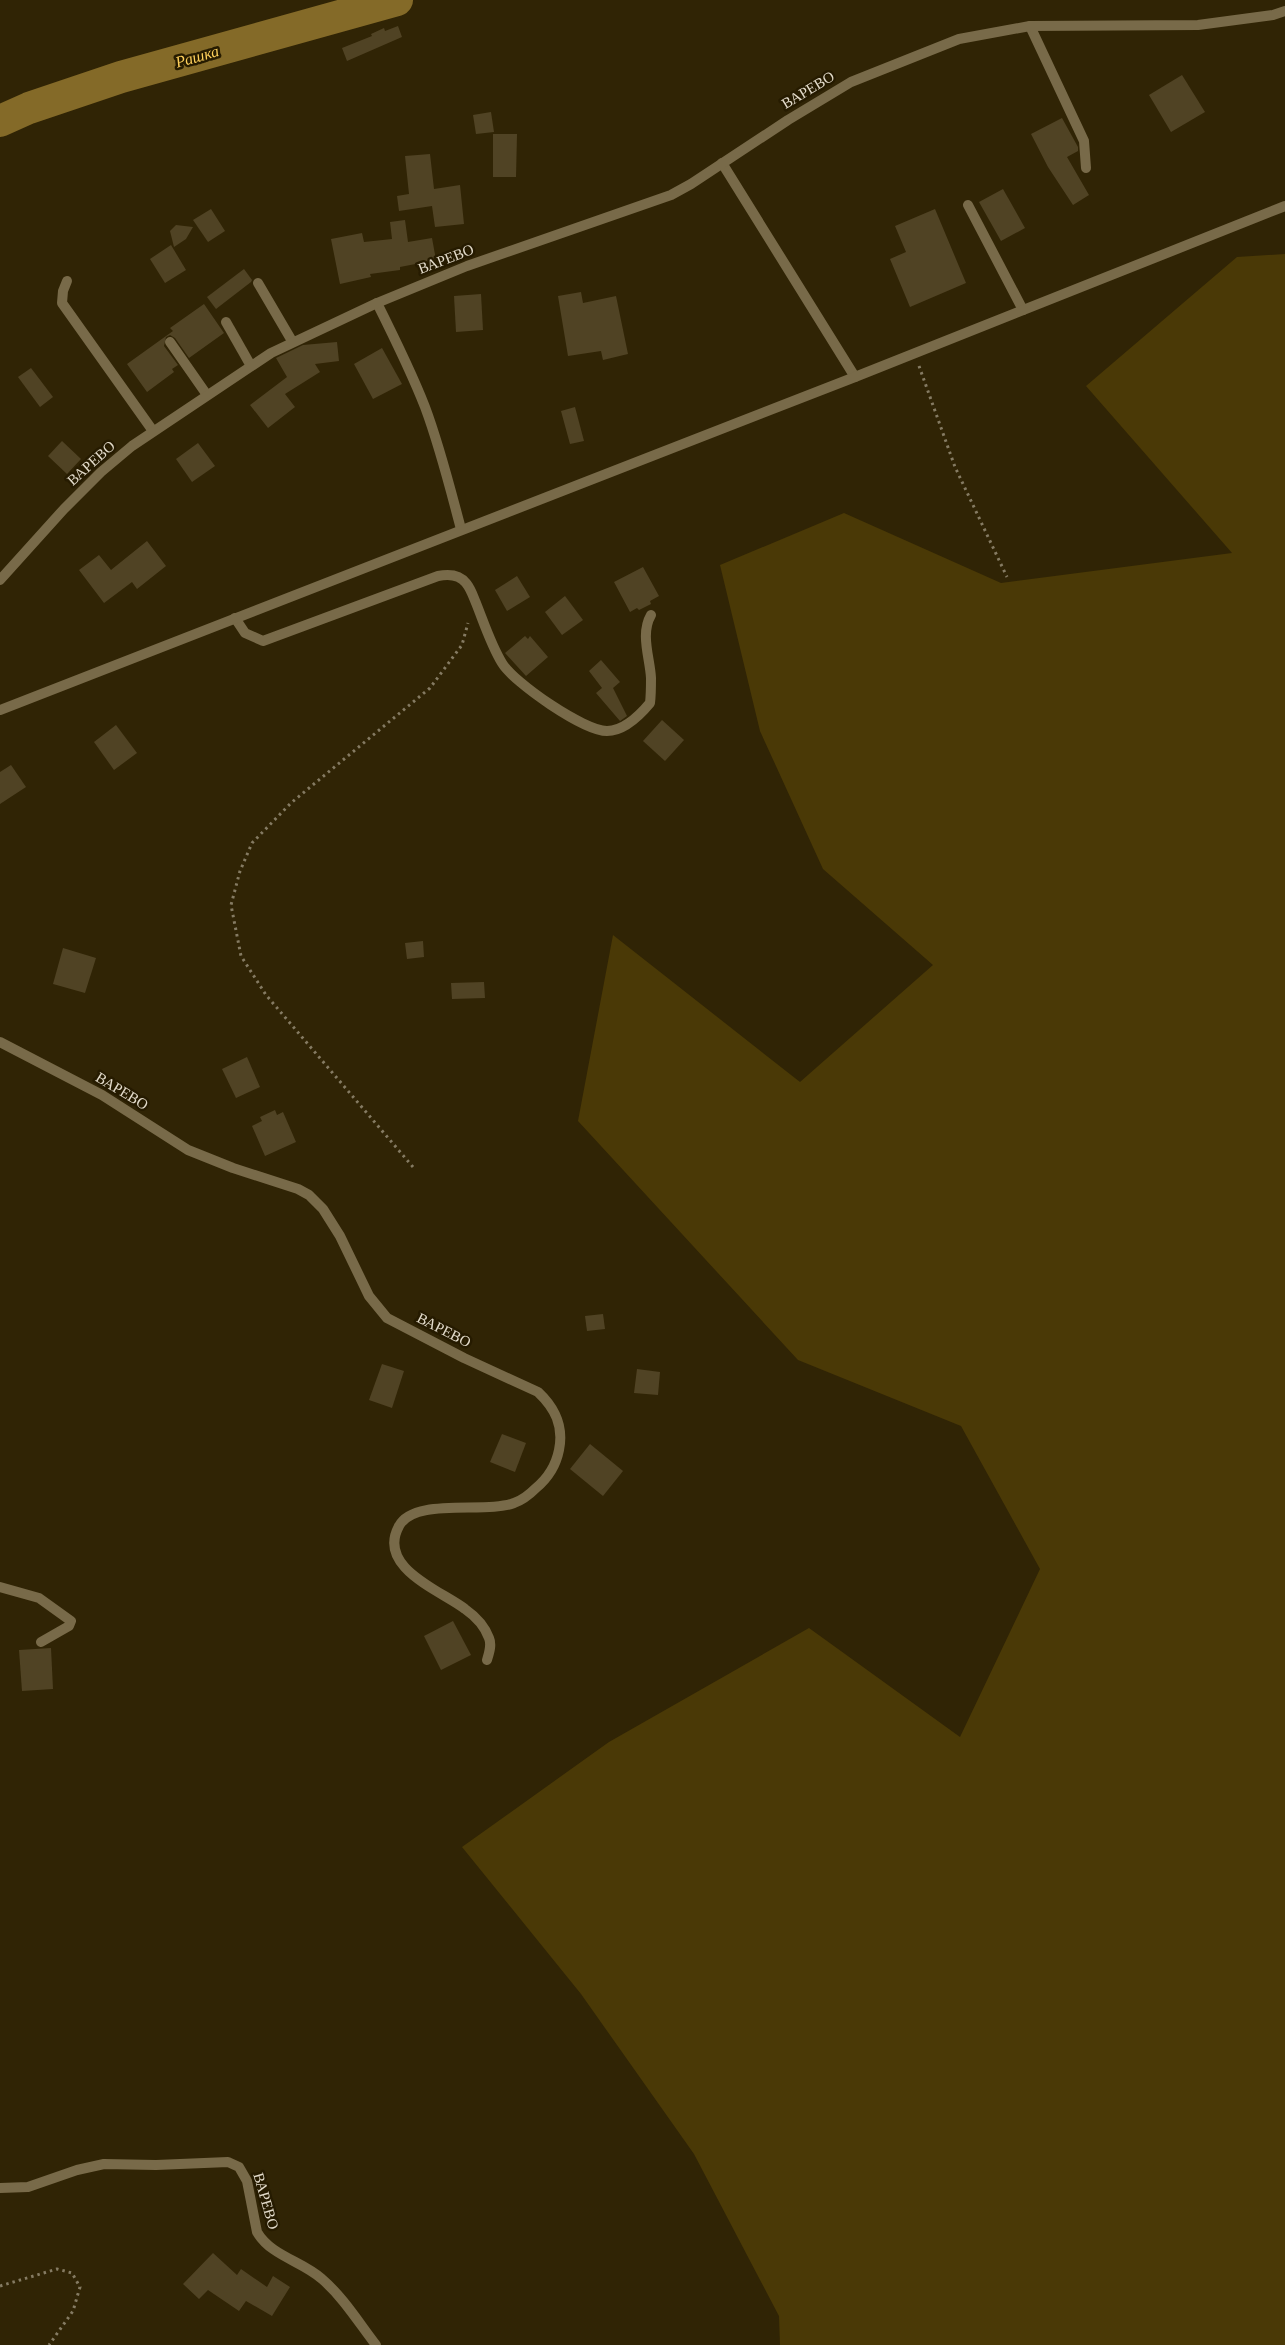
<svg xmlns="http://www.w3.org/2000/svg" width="1285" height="2345" viewBox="0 0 1285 2345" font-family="'Crimson Pro',serif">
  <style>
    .green { fill: #4a3906 }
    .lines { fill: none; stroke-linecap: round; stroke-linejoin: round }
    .river { stroke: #846a28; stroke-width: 32 }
    .building { fill: #504324 }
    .path { stroke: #857b63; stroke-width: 3; stroke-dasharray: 2.5 4; stroke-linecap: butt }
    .service { stroke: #786a49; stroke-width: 10 }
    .minor { stroke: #786a49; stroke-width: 10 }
    .labels { text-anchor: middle; stroke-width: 5; stroke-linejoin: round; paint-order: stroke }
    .street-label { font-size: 15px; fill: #e3dbca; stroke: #261b00 }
    .water-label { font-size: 16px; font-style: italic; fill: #fed05b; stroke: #261b00 }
  </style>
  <rect width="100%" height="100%" fill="#302405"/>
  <!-- green -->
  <path class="green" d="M1285,254V2345H780L779,2316L694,2154L581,1994L462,1847L609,1742L809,1628L960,1737L1040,1569L961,1426L798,1360L578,1121L613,935L800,1082L933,965L823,869L760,731L720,565L844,513L1001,583L1232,553L1086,386L1237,257Z"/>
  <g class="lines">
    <!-- river -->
    <path class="river" d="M0,121L29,108L121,77L397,0"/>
  </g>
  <!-- building -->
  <g class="building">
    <path d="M398,26L402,37L347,61L342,48L372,36L371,34L384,28L385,31Z"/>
    <path d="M1182,75L1205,112L1171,132L1149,95Z"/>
    <path d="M491,112L494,132L476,134L473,115Z"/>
    <path d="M1062,118L1078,147V151L1067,157L1089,195L1073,205L1048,167L1031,134Z"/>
    <path d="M493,134H517L516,177H493Z"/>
    <path d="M430,154L434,189L460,185L464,224L435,227L432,206L399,211L397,196L409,194L405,156Z"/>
    <path d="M1003,189L1025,228L1001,241L979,202Z"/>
    <path d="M211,209L225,231L208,242L193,220Z"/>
    <path d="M935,209L966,283L910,307L890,259L906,252L895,226Z"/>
    <path d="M405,220L408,242L432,238L436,260L400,267V270L370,274L371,277L340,284L331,239L362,233L364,242L392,239L390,222Z"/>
    <path d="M176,225L193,227L186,239L174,247L170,231Z"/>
    <path d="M171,245L186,270L165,283L150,259Z"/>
    <path d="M244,269L252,280L251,282L216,309L207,297Z"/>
    <path d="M581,292L583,303L616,296L628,354L603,360L601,351L568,356L558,296Z"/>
    <path d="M481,294L483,330L456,332L454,296Z"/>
    <path d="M204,304L224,333L189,358L175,338L170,335L166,337L164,346L178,365L172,369L174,372L147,392L127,364L173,331L170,328Z"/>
    <path d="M337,342L339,361L315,364L320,372L285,394L295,407L268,428L250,405L287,377L276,358L303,345Z"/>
    <path d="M382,348L402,384L373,399L354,364Z"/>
    <path d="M31,368L53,397L40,407L18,377Z"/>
    <path d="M575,407L584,441L570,444L561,411Z"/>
    <path d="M62,441L81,459L67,474L48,456Z"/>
    <path d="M198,443L215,466L192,482L176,459Z"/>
    <path d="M147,541L166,566L137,589L132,582L104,603L79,570L99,555L111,570Z"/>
    <path d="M643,567L659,596L650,601L651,604L639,610L637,608L630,612L614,582Z"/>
    <path d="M517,576L530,597L507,611L495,590Z"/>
    <path d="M565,596L583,620L562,635L545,612Z"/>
    <path d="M525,636L528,639L530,636L548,657L526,676L505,653Z"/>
    <path d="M601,660L620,682L613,688L627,716L620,721L596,693L602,688L589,671Z"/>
    <path d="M662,720L684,740L665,761L643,741Z"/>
    <path d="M116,725L137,753L114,770L94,742Z"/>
    <path d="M11,765L26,787L0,804V772Z"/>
    <path d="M423,941L424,957L407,959L405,943Z"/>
    <path d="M63,948L96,958L85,993L53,984Z"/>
    <path d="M484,982L485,998L452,999L451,983Z"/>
    <path d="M247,1057L260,1087L236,1098L222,1069Z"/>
    <path d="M275,1110L277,1115L283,1112L296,1142L265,1156L252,1126L262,1121L260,1117Z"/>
    <path d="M603,1314L605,1329L587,1331L585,1316Z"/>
    <path d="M382,1364L404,1371L392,1408L369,1400Z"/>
    <path d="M637,1369L660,1372L658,1395L634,1393Z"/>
    <path d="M502,1434L526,1443L515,1472L490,1462Z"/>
    <path d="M590,1444L623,1471L603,1496L570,1469Z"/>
    <path d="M453,1621L471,1655L441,1670L424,1636Z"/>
    <path d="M51,1648L53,1689L22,1691L19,1650Z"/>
    <path d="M213,2253L237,2275L241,2269L267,2287L273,2276L290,2287L272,2316L246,2301L239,2311L208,2290L199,2299L183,2284Z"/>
  </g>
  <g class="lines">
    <!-- path -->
    <g class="path">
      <path d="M919,366L955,467L1007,577"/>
      <path d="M413,1167L266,995L241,956L231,905L240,871L252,843L291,803L430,688L462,645L468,623"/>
      <path d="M0,2286L57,2269L72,2273L80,2287L73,2311L49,2345"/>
    </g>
    <!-- service -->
    <g class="service">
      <path d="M722,163L855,377"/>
      <path d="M377,303C394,337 411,371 425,407C440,447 450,488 461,529"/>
    </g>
    <!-- minor -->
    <g class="minor">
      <path d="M1030,26L1084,141L1086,168"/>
      <path d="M968,205L1023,310"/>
      <path d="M67,281L63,291L62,303L153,431"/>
      <path d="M258,283L292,341"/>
      <path d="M226,322L251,366"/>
      <path d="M170,342L207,395"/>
      <path d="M0,580L64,509L101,472L132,446L271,353L377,303L467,266L671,195L691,184L788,120L851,82L959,39L1030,26L1198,25L1273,15L1285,11"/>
      <path d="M235,618L245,633L263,641L438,576C448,574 459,574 466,583C471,589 473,596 476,603C484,623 491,645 502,663C514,683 584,731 607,731C624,731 640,715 650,703C651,695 651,686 651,678C650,658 640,634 651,615"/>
      <path d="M0,710L855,377L1285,206"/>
      <path d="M0,1042L102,1095L188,1150L233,1168L298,1189L309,1195L323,1209L340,1236L369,1296L387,1318L464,1358L538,1392C555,1408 564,1426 559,1450C556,1465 548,1478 536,1488C530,1494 523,1500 514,1503C486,1514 414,1497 399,1526C376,1568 442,1591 465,1609C475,1616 485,1627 489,1638C492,1645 489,1653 487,1660"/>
      <path d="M0,1587L39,1598L71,1621L69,1626L41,1642"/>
      <path d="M0,2188L28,2187L77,2170L104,2164L156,2165L228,2162L239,2167L247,2181L257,2232C271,2256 302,2261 322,2279C343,2297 359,2323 376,2345"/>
    </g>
  </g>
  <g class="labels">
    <!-- street labels -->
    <g class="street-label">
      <text transform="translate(808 90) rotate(-31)" y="5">ВАРЕВО</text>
      <text transform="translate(446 259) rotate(-21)" y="5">ВАРЕВО</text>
      <text transform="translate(91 463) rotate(-42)" y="5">ВАРЕВО</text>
      <text transform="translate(122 1091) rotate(31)" y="5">ВАРЕВО</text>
      <text transform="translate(444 1330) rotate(27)" y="5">ВАРЕВО</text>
      <text transform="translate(266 2201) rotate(74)" y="5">ВАРЕВО</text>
    </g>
    <!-- water labels -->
    <g class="water-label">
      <text transform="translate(197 56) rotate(-16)" y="6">Рашка</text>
    </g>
  </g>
</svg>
